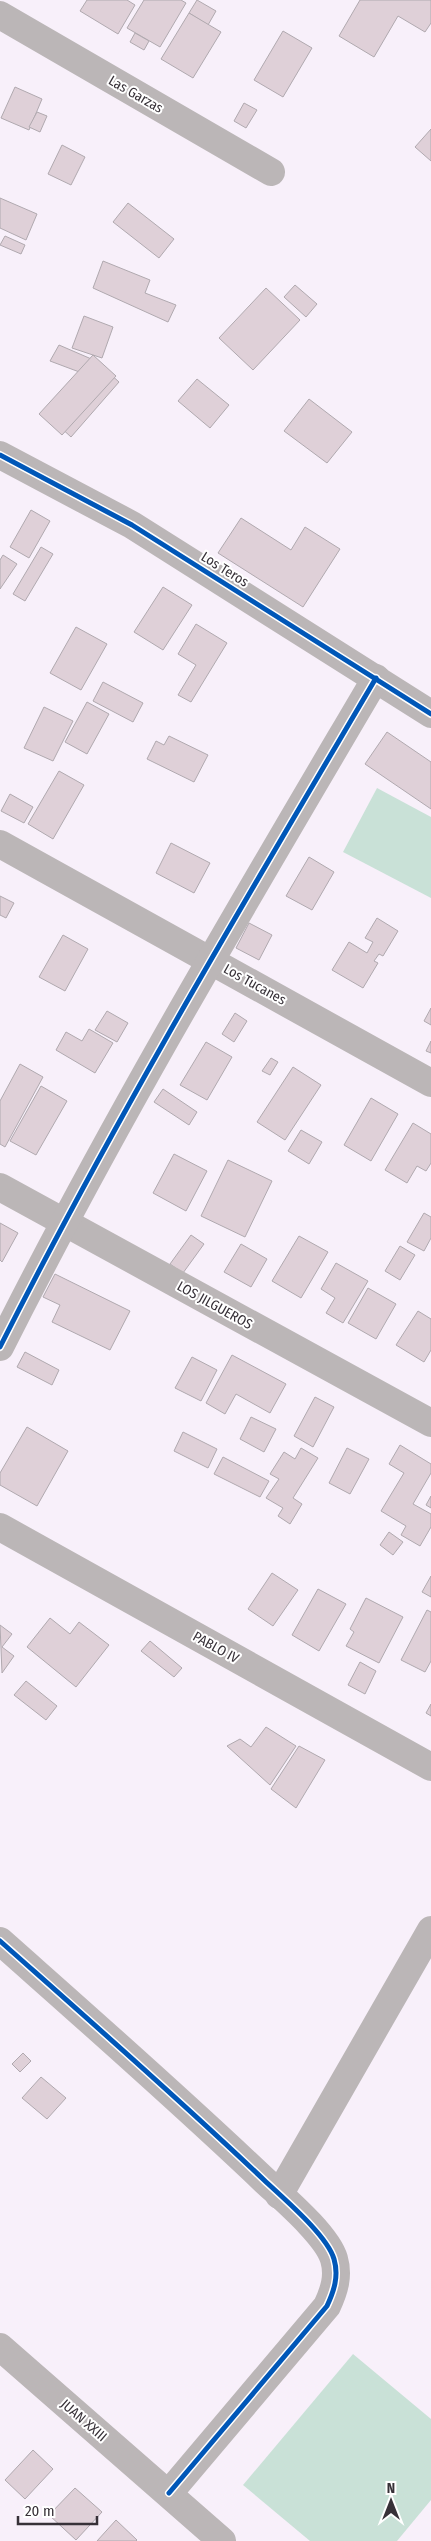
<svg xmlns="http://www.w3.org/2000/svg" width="431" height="2541" viewBox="0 0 431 2541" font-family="'Fira Sans Condensed',sans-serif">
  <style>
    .green { fill: #c9e1d7 }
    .building { fill: #dfd0d8; stroke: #b0a9af }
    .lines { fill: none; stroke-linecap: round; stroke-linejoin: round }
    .minor { stroke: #bbb6b7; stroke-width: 28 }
    .cycleway-casing { stroke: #fff; stroke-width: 8 }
    .cycleway { stroke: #0057b8; stroke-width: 5 }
    .labels { text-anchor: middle; stroke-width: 4; stroke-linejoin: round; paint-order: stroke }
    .street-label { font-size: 14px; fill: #373138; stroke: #fff }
  </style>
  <rect width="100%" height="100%" fill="#f8f0fa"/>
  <!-- green -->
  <g class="green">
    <path d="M377,788L431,817V898L343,852Z"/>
    <path d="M353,2354L431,2419V2500L397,2541H310L243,2485Z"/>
  </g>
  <!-- building -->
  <g class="building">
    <path d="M87,0H127L135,5L118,34L80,11Z"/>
    <path d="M144,0H181L186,3L160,47L127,28Z"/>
    <path d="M197,0L216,11L208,25L189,13Z"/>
    <path d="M360,0H431V23L425,32L398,16L374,57L339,36Z"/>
    <path d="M189,13L221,32L193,78L161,59Z"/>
    <path d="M283,31L312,48L283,97L254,80Z"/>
    <path d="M135,33L149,41L144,50L130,42Z"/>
    <path d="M15,87L42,99L29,130L1,118Z"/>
    <path d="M244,103L257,110L246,128L234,121Z"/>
    <path d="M37,112L47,116L40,132L29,127Z"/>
    <path d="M431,129V161L415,147Z"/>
    <path d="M62,145L85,157L71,185L48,174Z"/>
    <path d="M0,198L37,214L26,240L0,228Z"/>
    <path d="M128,203L174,239L159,258L113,222Z"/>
    <path d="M5,236L25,245L21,254L0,245Z"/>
    <path d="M103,261L150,280L145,293L176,305L168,322L93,288Z"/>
    <path d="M295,285L317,304L306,317L284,297Z"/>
    <path d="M266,288L300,320L253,370L219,338Z"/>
    <path d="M84,316L113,327L102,358L72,348Z"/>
    <path d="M59,345L96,361L119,382L71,437L46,414L82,373L50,361Z"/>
    <path d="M93,355L116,376L62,435L39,414Z"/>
    <path d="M197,379L229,405L210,428L178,401Z"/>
    <path d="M309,399L352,432L327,463L284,431Z"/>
    <path d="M31,510L50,521L29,558L10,547Z"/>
    <path d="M241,518L291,550L305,527L340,549L303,607L218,553Z"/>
    <path d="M41,547L53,554L25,601L13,594Z"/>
    <path d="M3,555L17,564L0,589V560Z"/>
    <path d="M163,587L192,605L163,650L134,632Z"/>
    <path d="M196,624L227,643L191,702L178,695L196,665L178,654Z"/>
    <path d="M76,627L107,644L81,690L50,673Z"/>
    <path d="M103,682L143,703L133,722L93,701Z"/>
    <path d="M87,702L109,714L87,754L65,742Z"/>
    <path d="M44,707L73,721L53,761L24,748Z"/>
    <path d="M387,732L431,762V809L365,764Z"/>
    <path d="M169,736L208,755L194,782L147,759L156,741L164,745Z"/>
    <path d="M59,771L84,785L53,839L28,824Z"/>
    <path d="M10,794L33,807L24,823L1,811Z"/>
    <path d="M171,843L210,863L194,893L156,873Z"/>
    <path d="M309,857L334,872L312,910L286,896Z"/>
    <path d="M0,896L14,903L6,918L0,915Z"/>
    <path d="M377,918L398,931L383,956L379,954L374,961L378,963L363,988L332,970L349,942L367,953L373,942L365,938Z"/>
    <path d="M249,923L272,935L259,960L236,948Z"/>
    <path d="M63,935L88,949L65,991L39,977Z"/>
    <path d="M431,1008V1025L424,1021Z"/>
    <path d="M107,1011L128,1023L117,1042L95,1030Z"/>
    <path d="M235,1013L247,1021L234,1042L222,1034Z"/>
    <path d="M89,1029L113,1043L95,1073L56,1050L66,1032L82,1041Z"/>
    <path d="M431,1041V1053L426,1051Z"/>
    <path d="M206,1042L232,1057L207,1100L180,1085Z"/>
    <path d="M271,1058L278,1062L270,1075L262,1071Z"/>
    <path d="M20,1064L43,1077L5,1147L0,1144V1101Z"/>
    <path d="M293,1067L321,1085L285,1140L257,1122Z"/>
    <path d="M41,1086L67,1101L36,1155L10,1141Z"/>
    <path d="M163,1089L197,1112L189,1125L154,1102Z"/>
    <path d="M371,1098L398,1114L371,1161L344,1145Z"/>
    <path d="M413,1123L431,1134V1163L426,1171L417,1166L407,1183L385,1170Z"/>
    <path d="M301,1130L322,1142L309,1164L288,1151Z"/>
    <path d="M174,1154L207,1171L186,1211L153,1193Z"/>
    <path d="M228,1160L272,1181L245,1237L201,1216Z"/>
    <path d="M424,1213L431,1217V1238L424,1251L407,1242Z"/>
    <path d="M0,1223L18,1233L2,1262L0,1260Z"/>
    <path d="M191,1235L204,1244L183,1273L170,1264Z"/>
    <path d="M299,1236L328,1252L301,1298L272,1281Z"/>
    <path d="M241,1244L267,1259L251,1287L224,1272Z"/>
    <path d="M400,1246L415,1255L400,1280L385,1271Z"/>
    <path d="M336,1263L368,1281L343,1323L326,1313L335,1298L321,1289Z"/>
    <path d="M55,1274L130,1311L110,1350L52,1322L60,1305L43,1297Z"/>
    <path d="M368,1288L396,1304L376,1339L348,1323Z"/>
    <path d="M418,1311L431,1319V1350L424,1362L396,1345Z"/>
    <path d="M25,1352L59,1370L52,1385L17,1367Z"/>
    <path d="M232,1355L286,1384L270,1413L236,1394L225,1414L206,1403Z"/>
    <path d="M192,1357L217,1370L201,1401L175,1388Z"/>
    <path d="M315,1397L334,1407L313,1447L294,1436Z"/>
    <path d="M251,1417L276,1429L264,1452L240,1439Z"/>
    <path d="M27,1427L68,1451L37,1506L0,1485V1473Z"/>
    <path d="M183,1432L217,1449L208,1468L174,1451Z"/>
    <path d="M400,1445L431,1464V1473L413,1504L431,1514V1527L420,1546L401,1535L406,1526L381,1511L404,1473L389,1464Z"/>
    <path d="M301,1448L318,1458L293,1498L302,1504L290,1524L278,1516L283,1508L266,1498L279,1479L270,1474L284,1452L295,1459Z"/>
    <path d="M347,1448L369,1459L350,1494L329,1483Z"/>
    <path d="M223,1457L269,1481L260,1497L214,1474Z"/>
    <path d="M431,1496V1508L426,1505Z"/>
    <path d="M389,1532L403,1542L393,1555L380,1545Z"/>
    <path d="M272,1573L298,1590L273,1626L248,1609Z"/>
    <path d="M431,1576V1597L422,1592Z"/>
    <path d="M318,1589L346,1604L319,1651L292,1635Z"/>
    <path d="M366,1598L403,1617L379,1663L346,1646L354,1632L350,1629Z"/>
    <path d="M427,1610L431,1612V1661L425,1672L401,1660Z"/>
    <path d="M50,1618L70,1634L79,1622L109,1645L76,1687L27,1647Z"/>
    <path d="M0,1625L12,1634L2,1647L14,1656L2,1673Z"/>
    <path d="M150,1641L182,1668L174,1677L141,1651Z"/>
    <path d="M360,1662L376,1671L365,1694L348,1685Z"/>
    <path d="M26,1681L57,1706L46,1720L14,1695Z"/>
    <path d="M431,1704V1716L426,1713Z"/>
    <path d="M266,1727L296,1746L270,1785L227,1746L240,1739L251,1747Z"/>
    <path d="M299,1746L325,1760L296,1808L271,1789Z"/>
    <path d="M23,2053L31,2061L20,2072L12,2064Z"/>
    <path d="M41,2077L66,2098L47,2119L22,2098Z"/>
    <path d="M33,2450L53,2469L25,2499L5,2480Z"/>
    <path d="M75,2488L102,2512L76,2540L49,2515Z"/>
    <path d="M116,2520L137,2540L136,2541H97Z"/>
  </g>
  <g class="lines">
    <!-- minor -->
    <g class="minor">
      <path d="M0,15L271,172"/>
      <path d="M0,455L132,525L431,714"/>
      <path d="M0,844L431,1083"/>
      <path d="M0,1187L431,1423"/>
      <path d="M0,1347C115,1118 246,899 376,678"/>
      <path d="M0,1527L431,1767"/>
      <path d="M0,1941C89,2020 178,2098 264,2180C283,2198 327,2235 334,2259C339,2276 334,2291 327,2306L169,2493"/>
      <path d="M279,2195L431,1930"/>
      <path d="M0,2347L222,2541"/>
    </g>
    <!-- cycleway casing -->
    <g class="cycleway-casing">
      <g id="cycleway">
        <path d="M0,455L132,525L431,714"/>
        <path d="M0,1347C115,1118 246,899 376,678"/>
        <path d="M0,1941C89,2020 178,2098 264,2180C283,2198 327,2235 334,2259C339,2276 334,2291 327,2306L169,2493"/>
      </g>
    </g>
    <!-- cycleway -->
    <use href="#cycleway" class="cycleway"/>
  </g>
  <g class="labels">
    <!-- street labels -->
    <g class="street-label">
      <text transform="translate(136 94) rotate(30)" y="5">Las Garzas</text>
      <text transform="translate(225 569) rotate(32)" y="5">Los Teros</text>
      <text transform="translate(255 984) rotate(29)" y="5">Los Tucanes</text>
      <text transform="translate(215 1305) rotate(29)" y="5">LOS JILGUEROS</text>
      <text transform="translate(216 1647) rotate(29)" y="5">PABLO IV</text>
      <text transform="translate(84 2420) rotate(41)" y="5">JUAN XXIII</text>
    </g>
  </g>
  <!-- north arrow -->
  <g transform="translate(391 2501)" stroke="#ffffff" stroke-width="4" paint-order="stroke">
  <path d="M0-4L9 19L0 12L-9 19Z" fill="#373138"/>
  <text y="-8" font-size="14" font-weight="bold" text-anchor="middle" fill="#373138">N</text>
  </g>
  <!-- scale -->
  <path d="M18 2516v8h79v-8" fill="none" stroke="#373138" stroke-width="2.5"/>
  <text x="25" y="2516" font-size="15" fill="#373138" stroke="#ffffff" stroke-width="4" paint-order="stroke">20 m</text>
</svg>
